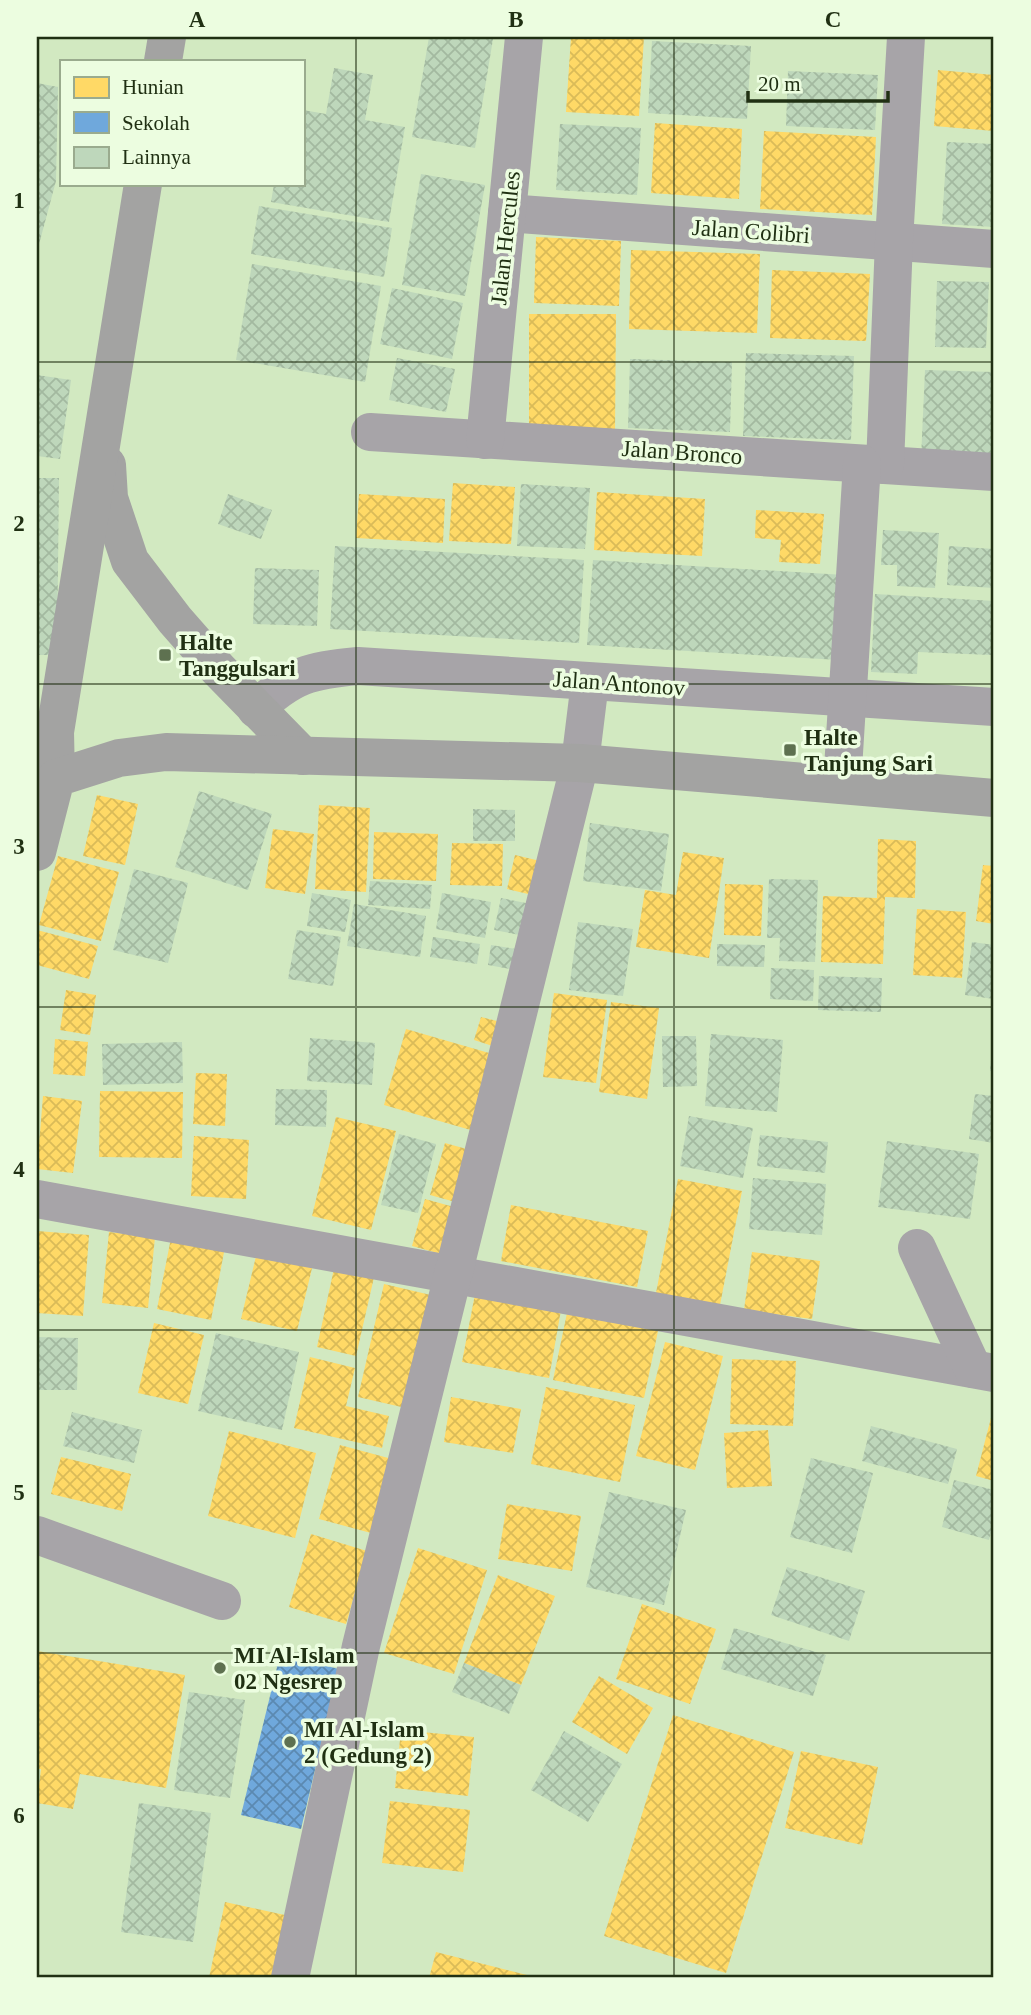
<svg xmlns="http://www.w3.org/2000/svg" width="1031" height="2015" viewBox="0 0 1031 2015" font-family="'Times New Roman',serif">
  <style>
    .homes { fill: url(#homes-cross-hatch) }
    .schools { fill: url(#schools-cross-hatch) }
    .building { fill: url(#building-cross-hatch) }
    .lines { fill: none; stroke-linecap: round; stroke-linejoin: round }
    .street { stroke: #a7a4a8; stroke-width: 38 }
    .secondary { stroke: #a3a3a2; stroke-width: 38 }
    .grid { fill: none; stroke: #203013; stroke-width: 2; stroke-opacity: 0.55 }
    .poi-dot { fill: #5e7150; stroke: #ecfde0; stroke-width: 2.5 }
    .labels { text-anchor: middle; stroke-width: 7; stroke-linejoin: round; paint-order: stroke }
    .street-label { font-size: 23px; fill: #203013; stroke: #ecfde0 }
    .poi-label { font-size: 23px; font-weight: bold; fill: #203013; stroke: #ecfde0; text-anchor: start }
    .neatline { fill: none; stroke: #203013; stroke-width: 2.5 }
    .grid-label { font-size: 23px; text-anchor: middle; font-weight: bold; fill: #203013 }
  </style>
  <defs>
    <pattern id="homes-cross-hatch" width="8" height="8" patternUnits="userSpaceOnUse" patternTransform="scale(1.75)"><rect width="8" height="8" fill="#ffd966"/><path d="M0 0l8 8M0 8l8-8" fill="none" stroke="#dabb58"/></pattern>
    <pattern id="schools-cross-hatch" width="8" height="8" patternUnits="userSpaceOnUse" patternTransform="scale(1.75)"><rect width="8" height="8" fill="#6fa8dc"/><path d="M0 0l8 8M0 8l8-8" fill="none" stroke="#5b89b1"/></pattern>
    <pattern id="building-cross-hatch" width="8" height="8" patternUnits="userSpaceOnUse" patternTransform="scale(1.75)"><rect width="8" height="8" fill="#bed7bb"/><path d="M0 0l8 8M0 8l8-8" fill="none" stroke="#a3b9a0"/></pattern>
  </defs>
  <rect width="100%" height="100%" fill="#d2e9c1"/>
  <!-- homes -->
  <g class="homes">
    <path d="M571,37H644L639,116L566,112Z"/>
    <path d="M938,70L994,75V131L934,126Z"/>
    <path d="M655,123L742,129L739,199L651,193Z"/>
    <path d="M764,131L876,137L872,215L760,209Z"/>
    <path d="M536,237L621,241L619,306L534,303Z"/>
    <path d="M631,250L760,254L757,333L629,329Z"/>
    <path d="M772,270L870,274L866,341L770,338Z"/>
    <path d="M529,314H616L615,432H529Z"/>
    <path d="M453,483L515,487L511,544L449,541Z"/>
    <path d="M597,492L705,499L702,556L594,550Z"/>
    <path d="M359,494L445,499L443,543L356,538Z"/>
    <path d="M756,510L824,514L820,564L779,562L781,540L755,538Z"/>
    <path d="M97,795L138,804L125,865L83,856Z"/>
    <path d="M319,805L370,808L366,892L315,889Z"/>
    <path d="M273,829L314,834L305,894L265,888Z"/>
    <path d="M374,832L438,834L436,881L373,879Z"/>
    <path d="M878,839L916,841L915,898L885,897L883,964L821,962L823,896L877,898Z"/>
    <path d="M452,843L503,844L502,886L450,885Z"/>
    <path d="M683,852L724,858L709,958L636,947L645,890L676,895Z"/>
    <path d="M515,855L553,864L545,898L507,889Z"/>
    <path d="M58,856L119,872L101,941L39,925Z"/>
    <path d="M983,865L994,866V924L976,921Z"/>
    <path d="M725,884L763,885L761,936L724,935Z"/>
    <path d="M917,909L966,912L962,978L913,975Z"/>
    <path d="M37,930L98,946L89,979L37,965Z"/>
    <path d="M66,990L96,995L90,1035L60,1030Z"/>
    <path d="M554,993L607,1000L596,1083L543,1077Z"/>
    <path d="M611,1002L659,1008L647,1099L599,1092Z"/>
    <path d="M481,1017L509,1024L502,1049L474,1040Z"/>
    <path d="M406,1029L496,1055L474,1131L384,1105Z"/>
    <path d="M55,1039L88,1042L85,1076L53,1074Z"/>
    <path d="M196,1073L227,1074L225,1126L193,1124Z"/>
    <path d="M100,1091L183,1092L182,1158L99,1157Z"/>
    <path d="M43,1096L82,1101L73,1173L37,1169Z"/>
    <path d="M336,1117L396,1131L371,1230L312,1216Z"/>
    <path d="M194,1136L249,1140L246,1199L191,1196Z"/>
    <path d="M445,1143L481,1153L466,1205L430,1195Z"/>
    <path d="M678,1179L742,1191L720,1305L656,1293Z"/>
    <path d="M425,1199L454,1207L441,1254L412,1246Z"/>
    <path d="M511,1205L648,1231L637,1287L501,1261Z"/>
    <path d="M37,1231L89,1235L83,1316L37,1313Z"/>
    <path d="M109,1232L155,1237L148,1308L102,1303Z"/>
    <path d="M171,1238L225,1247L211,1320L157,1309Z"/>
    <path d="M257,1252L313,1264L297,1331L241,1319Z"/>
    <path d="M752,1252L820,1261L812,1319L744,1310Z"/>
    <path d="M335,1264L375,1273L356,1356L317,1347Z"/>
    <path d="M384,1284L435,1296L410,1409L358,1397Z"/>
    <path d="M475,1294L561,1310L549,1378L462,1362Z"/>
    <path d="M567,1313L658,1331L644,1398L553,1380Z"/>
    <path d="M154,1323L204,1335L188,1404L138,1393Z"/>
    <path d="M665,1342L723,1356L695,1470L636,1456Z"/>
    <path d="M310,1357L355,1368L346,1406L389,1416L382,1448L294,1428Z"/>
    <path d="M732,1359L796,1361L793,1426L730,1424Z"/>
    <path d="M546,1387L635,1405L620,1482L531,1464Z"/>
    <path d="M451,1397L521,1409L513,1453L444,1442Z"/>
    <path d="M992,1414L994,1415V1481L976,1476Z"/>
    <path d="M768,1430L772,1486L727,1488L724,1433Z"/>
    <path d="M229,1431L316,1453L295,1538L208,1516Z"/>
    <path d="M340,1445L392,1459L371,1533L319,1519Z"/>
    <path d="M61,1457L131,1474L122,1511L51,1494Z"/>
    <path d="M507,1504L581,1516L572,1571L498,1559Z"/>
    <path d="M311,1534L367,1551L346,1624L289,1607Z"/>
    <path d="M418,1548L487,1570L454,1674L384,1653Z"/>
    <path d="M498,1575L555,1596L521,1685L464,1663Z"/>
    <path d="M642,1604L716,1629L690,1704L616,1679Z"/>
    <path d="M37,1651L185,1675L166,1788L80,1774L73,1809L37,1803L41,1769H37Z"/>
    <path d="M599,1676L653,1708L627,1754L572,1722Z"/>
    <path d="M673,1715L794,1752L726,1973L604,1936Z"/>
    <path d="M401,1730L474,1737L468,1796L395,1788Z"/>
    <path d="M801,1751L878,1767L862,1845L785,1828Z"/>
    <path d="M390,1801L470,1810L463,1872L382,1863Z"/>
    <path d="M225,1902L294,1917L281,1978H209Z"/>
    <path d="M436,1952L535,1977L534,1978H429Z"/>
  </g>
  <!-- schools -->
  <path class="schools" d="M280,1655L339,1669L301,1829L241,1815Z"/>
  <!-- building -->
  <g class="building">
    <path d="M429,37H480L493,39L475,148L412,137Z"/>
    <path d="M652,41L751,46L747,119L648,113Z"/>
    <path d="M334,68L373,75L365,120L405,127L389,222L271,202L274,184H303V110L326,114Z"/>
    <path d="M788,71L878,75L875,130L786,126Z"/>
    <path d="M37,83L58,87L56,181L38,248Z"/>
    <path d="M560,124L641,128L637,195L556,190Z"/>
    <path d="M947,142L994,144V227L942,224Z"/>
    <path d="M421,174L485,185L465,296L402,285Z"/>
    <path d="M259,206L392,228L384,277L251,254Z"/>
    <path d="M252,264L381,286L365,382L236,360Z"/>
    <path d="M937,281L989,282L986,348L935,347Z"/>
    <path d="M392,288L463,303L452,359L380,344Z"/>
    <path d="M746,353L854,356L851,440L743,436Z"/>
    <path d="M397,358L455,369L446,412L389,400Z"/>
    <path d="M630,359L732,362L730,432L628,428Z"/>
    <path d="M925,370L994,372V461L921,459Z"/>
    <path d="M37,375L71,380L60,459L37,456Z"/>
    <path d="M37,478H59L57,655H37Z"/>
    <path d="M521,484L590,488L585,549L517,546Z"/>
    <path d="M228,494L272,510L261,539L218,524Z"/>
    <path d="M883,530L939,533L935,588L897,586V565H881Z"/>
    <path d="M335,546L584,560L579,643L330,629Z"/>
    <path d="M949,546L994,549V588L947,585Z"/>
    <path d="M593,560L845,575L839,660L587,645Z"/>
    <path d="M255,568L319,570L317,626L253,624Z"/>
    <path d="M875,594L994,601L991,655L918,652L917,674L871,672Z"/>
    <path d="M199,791L272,814L248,890L175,867Z"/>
    <path d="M473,809L515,810V841H473Z"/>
    <path d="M590,823L669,834L661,891L583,881Z"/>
    <path d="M134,869L188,883L168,963L113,950Z"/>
    <path d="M769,879L818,880L815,962L779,961L780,938H767Z"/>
    <path d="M370,881L432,885L430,909L368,905Z"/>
    <path d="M312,893L351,900L345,932L307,926Z"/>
    <path d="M442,893L491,902L485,938L436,929Z"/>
    <path d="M501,898L541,906L535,938L494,930Z"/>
    <path d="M354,904L426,916L420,957L347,946Z"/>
    <path d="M578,922L633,929L623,996L569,990Z"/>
    <path d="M297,930L341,937L333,986L288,979Z"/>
    <path d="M433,937L480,944L477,964L430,957Z"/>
    <path d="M972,942L994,945V999L965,995Z"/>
    <path d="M717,944L765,945L764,967L717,966Z"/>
    <path d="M491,945L529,951L526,972L488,965Z"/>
    <path d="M771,968L814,970L813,1001L770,999Z"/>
    <path d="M819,976L882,978L881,1012L818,1010Z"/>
    <path d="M711,1034L783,1040L777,1112L705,1106Z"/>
    <path d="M662,1036H696L697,1086L663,1087Z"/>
    <path d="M310,1038L375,1043L372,1085L307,1081Z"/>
    <path d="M182,1042L183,1083L103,1085L102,1044Z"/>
    <path d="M992,1049L994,1050V1072L990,1071Z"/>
    <path d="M276,1089L327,1090L326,1127L275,1125Z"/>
    <path d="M975,1094L994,1096V1143L969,1139Z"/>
    <path d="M689,1116L753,1128L743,1178L680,1166Z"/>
    <path d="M399,1134L436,1144L418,1213L381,1205Z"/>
    <path d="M760,1135L828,1142L825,1173L757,1166Z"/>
    <path d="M887,1141L979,1154L970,1219L878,1207Z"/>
    <path d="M753,1178L826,1184L822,1235L749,1229Z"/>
    <path d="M216,1333L299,1352L282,1430L198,1411Z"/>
    <path d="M37,1337L78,1338L77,1390H37Z"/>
    <path d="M72,1412L142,1430L134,1463L63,1446Z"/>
    <path d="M871,1426L957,1449L948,1484L862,1461Z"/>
    <path d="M811,1458L873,1473L852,1553L790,1537Z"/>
    <path d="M954,1480L994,1490V1522L989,1540L942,1527Z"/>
    <path d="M609,1492L686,1510L664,1605L586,1587Z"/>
    <path d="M787,1567L865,1591L849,1641L771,1615Z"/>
    <path d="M734,1628L826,1655L813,1696L721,1669Z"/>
    <path d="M464,1663L521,1685L509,1714L452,1692Z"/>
    <path d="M189,1692L245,1700L230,1798L174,1790Z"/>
    <path d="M564,1731L622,1764L588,1822L531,1790Z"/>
    <path d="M139,1803L211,1813L193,1942L121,1932Z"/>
  </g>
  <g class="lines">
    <!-- street -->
    <g class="street">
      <path d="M507,213L994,249"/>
      <path d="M370,432L994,472"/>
      <path d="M485,440L524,37"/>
      <path d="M885,465L894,241L906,37"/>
      <path d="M256,709C291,675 311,670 358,666L994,707"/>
      <path d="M842,785L862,464"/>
      <path d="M37,1199L994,1373"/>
      <path d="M917,1248L973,1369"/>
      <path d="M37,1535L222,1601"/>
      <path d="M290,1978L361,1646L580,763L590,682"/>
    </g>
    <!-- secondary -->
    <g class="secondary">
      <path d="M163,61L167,37"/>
      <path d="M107,465L109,498L130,561L175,620L218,669L303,756"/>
      <path d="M56,778L55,732L143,184"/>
      <path d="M37,852L56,778L119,758L166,752L580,763L994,798"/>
    </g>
  </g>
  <!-- grid -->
  <path class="grid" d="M356,37V1978M674,37V1978M37,362H994M37,684H994M37,1007H994M37,1330H994M37,1653H994"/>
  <!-- markers -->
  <g class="poi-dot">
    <rect x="158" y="648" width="14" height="14" rx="3.5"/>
    <rect x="783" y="743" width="14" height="14" rx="3.5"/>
    <circle cx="220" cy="1668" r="7"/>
    <circle cx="290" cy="1742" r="7"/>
  </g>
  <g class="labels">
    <!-- street labels -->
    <g class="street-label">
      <text transform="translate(751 231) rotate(4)" y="8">Jalan Colibri</text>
      <text transform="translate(505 238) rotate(-84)" y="8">Jalan Hercules</text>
      <text transform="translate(682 452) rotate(4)" y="8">Jalan Bronco</text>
      <text transform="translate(619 683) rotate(4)" y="8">Jalan Antonov</text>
    </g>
    <!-- poi labels -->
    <g class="poi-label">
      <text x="179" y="650">Halte<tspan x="179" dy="26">Tanggulsari</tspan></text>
      <text x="804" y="745">Halte<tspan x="804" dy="26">Tanjung Sari</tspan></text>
      <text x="234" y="1663">MI Al-Islam<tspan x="234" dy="26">02 Ngesrep</tspan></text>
      <text x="304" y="1737">MI Al-Islam<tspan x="304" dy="26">2 (Gedung 2)</tspan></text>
    </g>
  </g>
  <!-- border -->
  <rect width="1031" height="2015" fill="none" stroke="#ecfde0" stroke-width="77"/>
  <!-- legend -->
  <rect x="60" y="60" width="245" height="126" fill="#ecfde0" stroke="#9aab8e" stroke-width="2"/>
  <rect x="74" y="77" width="35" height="21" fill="#ffd966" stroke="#9aab8e" stroke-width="2"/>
  <text x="122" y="94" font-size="21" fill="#203013">Hunian</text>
  <rect x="74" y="112" width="35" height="21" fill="#6fa8dc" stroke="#9aab8e" stroke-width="2"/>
  <text x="122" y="130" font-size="21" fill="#203013">Sekolah</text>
  <rect x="74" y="147" width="35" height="21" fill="#bed7bb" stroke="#9aab8e" stroke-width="2"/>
  <text x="122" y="164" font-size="21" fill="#203013">Lainnya</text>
  <!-- scale -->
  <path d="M748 91v10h140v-10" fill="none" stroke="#203013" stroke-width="3.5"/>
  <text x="758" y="91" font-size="21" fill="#203013" stroke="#ecfde0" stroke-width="5" paint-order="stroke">20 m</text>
  <rect x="38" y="38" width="954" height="1938" class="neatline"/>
  <g class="grid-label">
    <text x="197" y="27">A</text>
    <text x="516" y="27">B</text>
    <text x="833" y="27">C</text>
    <text x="19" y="208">1</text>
    <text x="19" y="531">2</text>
    <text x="19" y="854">3</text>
    <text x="19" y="1177">4</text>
    <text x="19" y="1500">5</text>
    <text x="19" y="1823">6</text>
  </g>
</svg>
